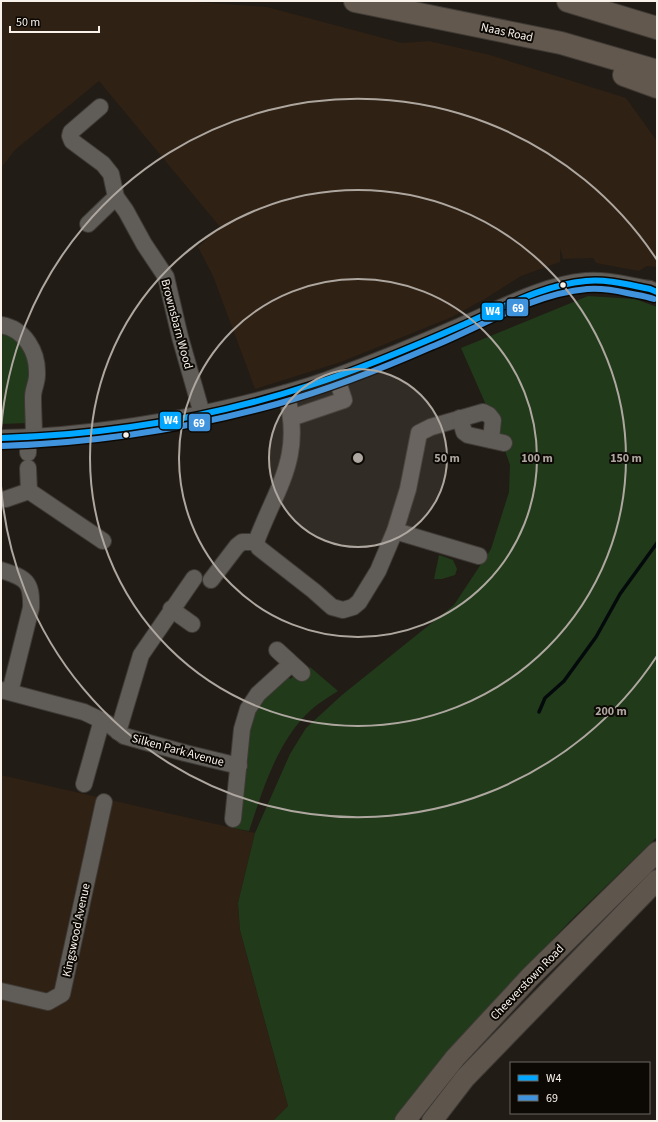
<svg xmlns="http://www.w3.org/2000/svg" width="658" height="1122" viewBox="0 0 658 1122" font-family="'Source Sans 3',sans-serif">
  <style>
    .built { fill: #2f2113 }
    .green { fill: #213a1a }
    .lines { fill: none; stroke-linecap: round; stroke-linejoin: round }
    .stream { stroke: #040a0c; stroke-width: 3.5 }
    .minor-casing { stroke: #3e3a35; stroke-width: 18 }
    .major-casing { stroke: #3e3a35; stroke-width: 22 }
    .highway-casing { stroke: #3e3a35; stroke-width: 24 }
    .minor { stroke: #605c57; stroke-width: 16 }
    .major { stroke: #5e554d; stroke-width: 20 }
    .highway { stroke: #63584d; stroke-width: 22 }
    .bus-1-casing { stroke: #0c0804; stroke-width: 9 }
    .bus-2-casing { stroke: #0c0804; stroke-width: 9 }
    .bus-1 { stroke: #00a6ff; stroke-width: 6 }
    .bus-2 { stroke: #4094de; stroke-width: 6 }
    .ring { fill: none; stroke: #aea7a0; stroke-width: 2 }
    .bus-dot { fill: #f9f2eb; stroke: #0c0804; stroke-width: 1.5 }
    .labels { text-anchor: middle; stroke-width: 4; stroke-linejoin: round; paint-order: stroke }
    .street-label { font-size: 12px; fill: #f9f2eb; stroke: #0c0804 }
    .centre { fill: #aea7a0; stroke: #0c0804; stroke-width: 2 }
    .ring-label { font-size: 12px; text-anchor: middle; font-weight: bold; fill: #aea7a0; stroke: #0c0804; stroke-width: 4; stroke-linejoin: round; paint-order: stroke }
    .line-badge { stroke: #0c0804; stroke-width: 1.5 }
    .badge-label { font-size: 11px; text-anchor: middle; font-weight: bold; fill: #fff }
  </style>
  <rect width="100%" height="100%" fill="#221c16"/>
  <!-- built -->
  <g class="built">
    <path d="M1,1H182L267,7L402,43L429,41L490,55L626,98L657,141V267L647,266L639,271L596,263L593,258L563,259L560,248V262L521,276L488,297L452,317L341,362L255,389L213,276L198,247L220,227L99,81L15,150L1,168Z"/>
    <path d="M1,775L255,833L238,903L240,930L288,1106L273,1121H1Z"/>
  </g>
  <!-- green -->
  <g class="green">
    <path d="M588,296L635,299L657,307V837L570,921L514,981L394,1121H273L288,1106L240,930L238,903L255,833L290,754L306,728L342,695L454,605L491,549L509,492L510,465L501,439L461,348Z"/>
    <path d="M1,332L18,338L30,359L27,423L1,424Z"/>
    <path d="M439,555L453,560L457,569L455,575L442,579H434Z"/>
    <path d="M310,667L338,691C329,697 320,702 312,709C278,739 263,789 249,831L233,828L239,812L244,743L258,704L286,675L290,679L295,675L299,678Z"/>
  </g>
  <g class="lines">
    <!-- stream -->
    <path class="stream" d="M539,712L545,698L564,681L596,637L620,594L657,543"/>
    <!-- minor casing -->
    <g class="minor-casing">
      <g id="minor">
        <path d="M100,107L71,132L70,136L72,141L103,164L111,174L116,197L126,211L144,244L166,277L180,337L202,414"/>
        <path d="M88,224L116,197"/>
        <path d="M1,325C25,329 38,352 37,375C37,383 33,389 33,397C33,410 34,424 34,437"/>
        <path d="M286,393C304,457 277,486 256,542L259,548L314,591L332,607L343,610L353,607L359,602L378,571L395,531L408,489L419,433L431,427L483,412L489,415L493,420L491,440"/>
        <path d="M291,418L344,400L339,385"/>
        <path d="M460,418L464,432L468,435L504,443"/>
        <path d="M1,438C65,437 123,429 186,417C234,407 281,396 327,380C373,363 420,344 465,324C504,307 543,285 586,281C606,279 630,286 650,289L657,292"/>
        <path d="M28,453V437"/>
        <path d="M28,468L29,491"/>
        <path d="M6,499L29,491L103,541"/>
        <path d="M395,531L479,556"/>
        <path d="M1,570C26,578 32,581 31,608L10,692"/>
        <path d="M211,580L237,546L242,542H256"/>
        <path d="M171,609L192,624"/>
        <path d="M277,650L302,673"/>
        <path d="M1,690L84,712L107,723L124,736L185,753L239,766"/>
        <path d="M118,732L141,655L194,578"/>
        <path d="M84,784L102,720"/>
        <path d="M233,819L242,729L248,709L258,694L291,664"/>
        <path d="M1,991L48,1002L62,994L104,802"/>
      </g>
    </g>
    <!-- major casing -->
    <g class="major-casing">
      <g id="major">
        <path d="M405,1121L455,1058L530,977L657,852"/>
        <path d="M432,1121L465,1078L657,880"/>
      </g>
    </g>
    <!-- highway casing -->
    <g class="highway-casing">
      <g id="highway">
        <path d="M355,1L561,43L657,71"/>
        <path d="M568,1L657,28"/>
        <path d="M624,75L657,87"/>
      </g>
    </g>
    <!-- minor -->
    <use href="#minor" class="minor"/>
    <!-- major -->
    <use href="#major" class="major"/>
    <!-- highway -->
    <use href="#highway" class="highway"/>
    <!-- bus-1 casing -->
    <g class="bus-1-casing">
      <path id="bus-1" d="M1,438C105,435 211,418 311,385C364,368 415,346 465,324C504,307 543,285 586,281C608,279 629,285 650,289L657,292"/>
    </g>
    <!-- bus-2 casing -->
    <g class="bus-2-casing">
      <path id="bus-2" d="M1,446C95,443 187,429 277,404C330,389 381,369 431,347C481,327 532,294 587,289C600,288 614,290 627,293C636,295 645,296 654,299"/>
    </g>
    <!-- bus-1 -->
    <use href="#bus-1" class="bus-1"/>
    <!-- bus-2 -->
    <use href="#bus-2" class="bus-2"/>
  </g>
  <!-- distance rings -->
  <circle cx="358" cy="458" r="89" fill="#aea7a0" fill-opacity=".12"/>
  <g class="ring">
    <circle cx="358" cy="458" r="89"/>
    <circle cx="358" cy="458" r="179"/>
    <circle cx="358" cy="458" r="268"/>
    <path d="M657 656A358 358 0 0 1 1 486M1 430A358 358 0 0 1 657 260"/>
  </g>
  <!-- markers -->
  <g class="bus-dot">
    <circle cx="563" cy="285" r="3.5"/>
    <circle cx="126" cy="435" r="3.5"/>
  </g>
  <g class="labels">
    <!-- street labels -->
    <g class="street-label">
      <text transform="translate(507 32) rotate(12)" y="4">Naas Road</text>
      <text transform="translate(177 324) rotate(75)" y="4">Brownsbarn Wood</text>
      <text transform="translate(178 750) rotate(15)" y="4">Silken Park Avenue</text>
      <text transform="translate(76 930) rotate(-78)" y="4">Kingswood Avenue</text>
      <text transform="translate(527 982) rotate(-46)" y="4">Cheeverstown Road</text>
    </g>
  </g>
  <circle cx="358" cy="458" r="6" class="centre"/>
  <g class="ring-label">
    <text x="447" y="462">50 m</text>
    <text x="537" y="462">100 m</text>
    <text x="626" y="462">150 m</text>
    <text x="611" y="715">200 m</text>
  </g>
  <g class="line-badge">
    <rect x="506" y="298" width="23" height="19" rx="4" fill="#4094de"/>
    <rect x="481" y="302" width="23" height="19" rx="4" fill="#00a6ff"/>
    <rect x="159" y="411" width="23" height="19" rx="4" fill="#00a6ff"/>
    <rect x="188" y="413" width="23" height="19" rx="4" fill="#4094de"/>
  </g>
  <g class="badge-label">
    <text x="518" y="312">69</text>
    <text x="493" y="315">W4</text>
    <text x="171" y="424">W4</text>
    <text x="199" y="427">69</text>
  </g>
  <!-- border -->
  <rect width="658" height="1122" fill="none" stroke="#f9f2eb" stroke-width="4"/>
  <!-- legend -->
  <rect x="510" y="1062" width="140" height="52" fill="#0c0804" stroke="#6b6660"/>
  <rect x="518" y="1075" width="20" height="6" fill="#00a6ff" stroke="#6b6660"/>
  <text x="546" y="1082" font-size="12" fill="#f9f2eb">W4</text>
  <rect x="518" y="1095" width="20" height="6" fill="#4094de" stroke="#6b6660"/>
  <text x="546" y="1102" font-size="12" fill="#f9f2eb">69</text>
  <!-- scale -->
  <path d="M10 26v6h89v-6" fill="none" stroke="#f9f2eb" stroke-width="2"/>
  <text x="16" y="26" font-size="12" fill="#f9f2eb" stroke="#0c0804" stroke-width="3" paint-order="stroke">50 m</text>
</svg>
